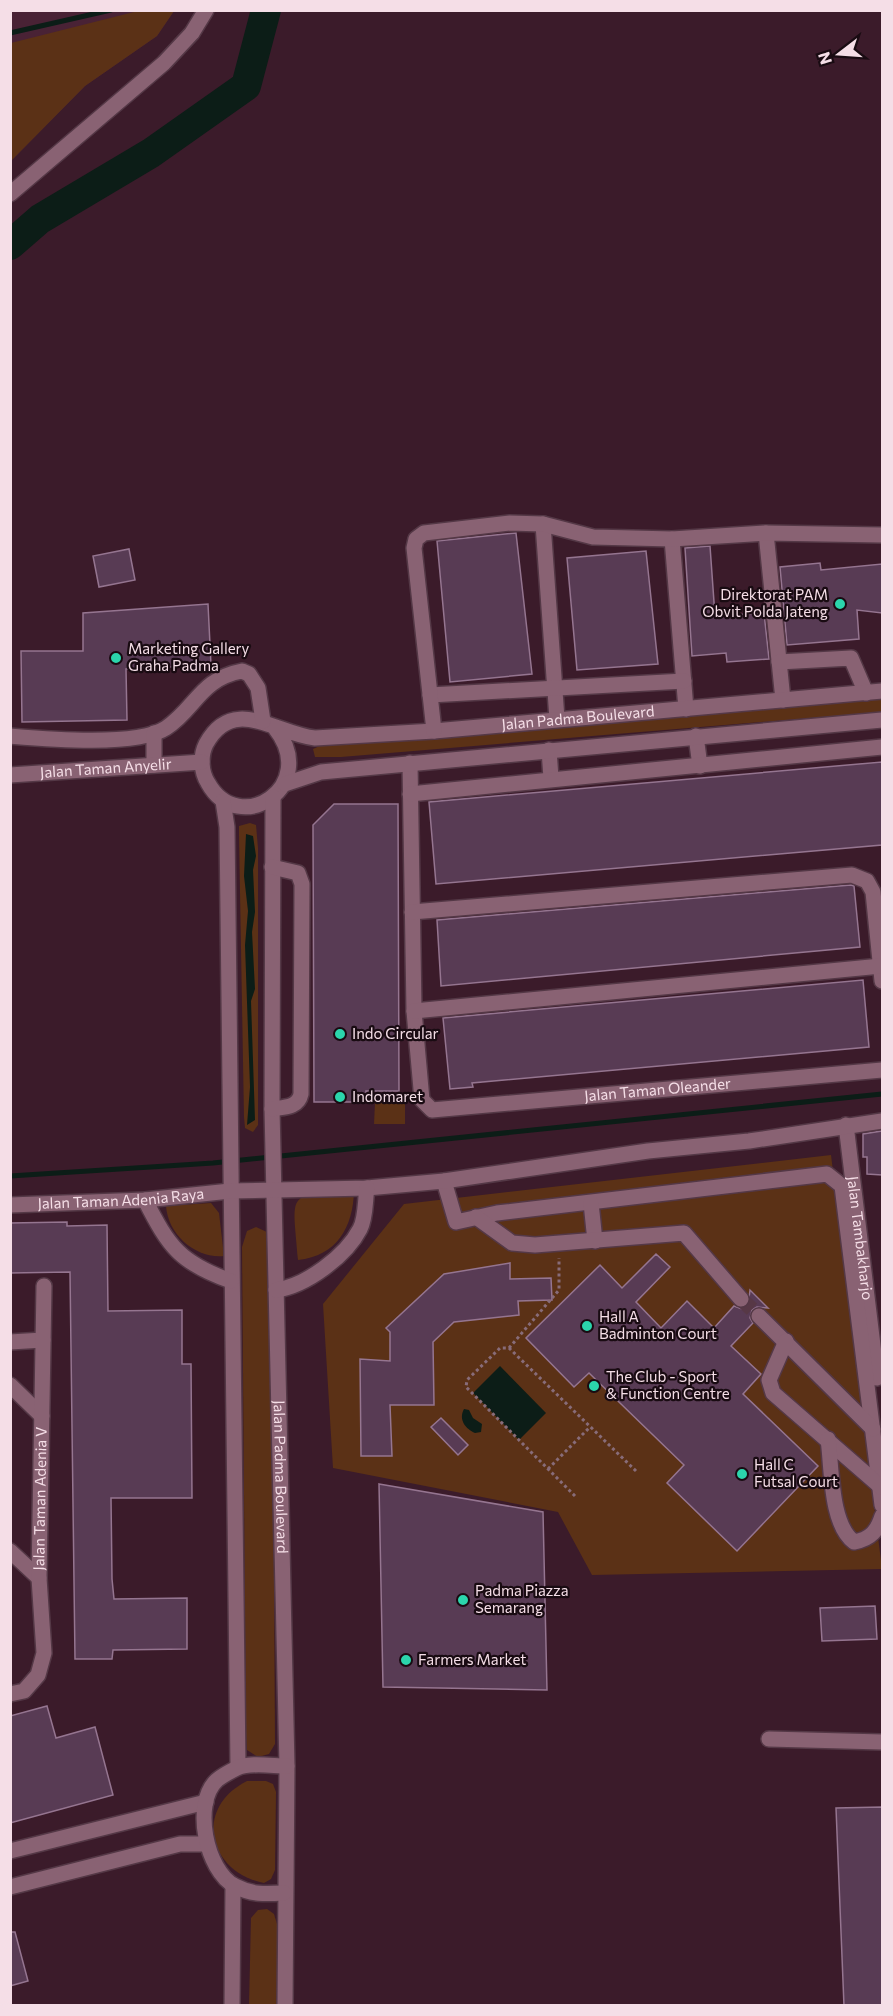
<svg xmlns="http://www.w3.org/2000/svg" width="893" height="2016" viewBox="0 0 893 2016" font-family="Commissioner,sans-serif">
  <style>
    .built { fill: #492235 }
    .green { fill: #5b3116 }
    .water { fill: #0c1d17 }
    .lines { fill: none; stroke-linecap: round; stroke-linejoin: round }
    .stream { stroke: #0c1d17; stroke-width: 5 }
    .river { stroke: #0c1d17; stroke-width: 30 }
    .building { fill: #583b54; stroke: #957590; stroke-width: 1.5 }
    .minor-tunnel { stroke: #573846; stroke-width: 15; stroke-dasharray: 15 8; stroke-linecap: butt }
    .minor-casing { stroke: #543846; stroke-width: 18 }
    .path { stroke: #886c79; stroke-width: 3; stroke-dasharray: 3 3; stroke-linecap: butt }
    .minor { stroke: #896273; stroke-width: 15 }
    .poi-dot { fill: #2bd5ac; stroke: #190b12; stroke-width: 2 }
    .labels { text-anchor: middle; stroke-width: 4.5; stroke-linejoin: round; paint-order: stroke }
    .poi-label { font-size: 15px; fill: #f5dee7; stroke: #190b12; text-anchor: start }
    .street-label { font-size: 15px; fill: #f5dee7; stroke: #190b12 }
  </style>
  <rect width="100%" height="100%" fill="#3b1b2a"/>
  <!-- built -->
  <path class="built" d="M11,11H174L157,36L85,86L11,161Z"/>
  <!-- green -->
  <g class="green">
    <path d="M138,11H174L157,36L85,86L11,161V43Z"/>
    <path d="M882,698V712L341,757H315L313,749L324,744Z"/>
    <path d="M250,823L256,825L258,848V1125L253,1132L245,1128L244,1117L239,835V826Z"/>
    <path d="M405,1102V1124H374L375,1103Z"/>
    <path d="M831,1155L882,1569L592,1575L558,1512L333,1468L323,1304L404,1204Z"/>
    <path d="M354,1191C353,1227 337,1256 298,1260C293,1191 284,1195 354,1191Z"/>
    <path d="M211,1203L219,1213L224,1256C196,1259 168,1235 166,1206Z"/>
    <path d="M256,1227L269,1233L272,1246L275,1744L269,1754L258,1757L247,1750L246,1735L242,1247L247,1231Z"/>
    <path d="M247,1781H266L273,1784L276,1792L275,1870L271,1879L264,1883C208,1872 193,1808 247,1781Z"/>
    <path d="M267,1909L274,1914L277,1924V2005H249L251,1918L258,1910Z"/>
  </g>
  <!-- water -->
  <g class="water">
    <path d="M246,834L253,836L256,856L253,870L255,912L252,932L255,989L251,1001L255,1120L247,1125L250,1087L245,945L248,911L244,876Z"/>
    <path d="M500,1366L546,1413L519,1440L473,1393Z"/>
    <path d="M464,1409L469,1410L473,1418L482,1424L481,1432L475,1433C466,1429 458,1420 464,1409Z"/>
  </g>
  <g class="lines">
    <!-- stream -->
    <g class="stream">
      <path d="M10,33L111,10"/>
      <path d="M10,1176L213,1163L882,1094"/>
    </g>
    <!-- river -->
    <path class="river" d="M10,245L40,219L151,153L246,86L266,10"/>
  </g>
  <!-- building -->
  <g class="building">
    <path d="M516,533L532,674L450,682L437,541Z"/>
    <path d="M710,546L715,616L764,613L769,659L727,662L726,653L692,656L685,548Z"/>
    <path d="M129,549L135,580L99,587L93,556Z"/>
    <path d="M646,551L658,664L577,670L567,558Z"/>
    <path d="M820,563L821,570L882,564V613L857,610L859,639L787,645L780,567Z"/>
    <path d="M208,604L211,665L126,669L127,720L22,722L21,651H83V613Z"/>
    <path d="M882,762V845L436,884L429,802Z"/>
    <path d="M334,804H398L399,1091H366V1102H314L313,825Z"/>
    <path d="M851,885L854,886L860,947L441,986L437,920Z"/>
    <path d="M863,980L869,1047L472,1083L473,1087L450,1089L443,1018Z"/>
    <path d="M882,1131V1175L867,1174V1157H863V1134Z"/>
    <path d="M67,1222V1226L107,1225L108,1311L182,1310V1364H191L192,1498H111L112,1579L114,1599L187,1598V1649L113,1650L112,1659H75L70,1272L10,1273V1223Z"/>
    <path d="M656,1254L670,1267L636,1302L661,1328L687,1301L714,1328L734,1306L742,1309L748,1306L750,1290L768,1308L757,1307L752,1310L750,1318L753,1323L731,1346L761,1374L743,1394L818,1466L737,1551L667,1483L684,1465L589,1373L574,1387L526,1338L600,1265L622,1288Z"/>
    <path d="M510,1263V1279L551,1278L552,1300L518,1301L519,1315L454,1322L433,1342L434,1405H390L392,1456H361L360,1359L390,1361V1332L386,1328L444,1274Z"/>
    <path d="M441,1418L468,1445L458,1455L431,1427Z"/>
    <path d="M379,1484L543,1512L547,1690L383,1687Z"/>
    <path d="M875,1606L877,1639L822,1641L820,1608Z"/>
    <path d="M47,1706L56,1738L95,1727L113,1795L10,1823V1716Z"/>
    <path d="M882,1807V2006H844L836,1808Z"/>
    <path d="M10,1932H15L28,1981L10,1986Z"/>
  </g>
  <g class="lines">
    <!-- minor-tunnel -->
    <path class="minor-tunnel" d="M741,1299L759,1316"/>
    <!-- minor casing -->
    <g class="minor-casing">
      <g id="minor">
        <path d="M10,194L164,63L192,33L206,10"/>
        <path d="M543,524L557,719"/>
        <path d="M766,533L783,700"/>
        <path d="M672,539L686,709"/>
        <path d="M779,662L851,658L866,693"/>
        <path d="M430,695L684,681"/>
        <path id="s1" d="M275,728C321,786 239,839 208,783C201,772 200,756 206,744C233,694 276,734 315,738L434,731L882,691"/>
        <path d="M434,731L414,548L416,539L424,533L510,523L543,524L593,537L672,539L766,533L882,535"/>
        <path d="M10,736C46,739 137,747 166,728C196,708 200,679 242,671L249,674L258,688L263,721"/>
        <path d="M696,736L700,766"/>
        <path d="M549,750L551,778"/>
        <path id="s2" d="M410,763L414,1011L422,1100L432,1110L882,1070"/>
        <path d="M154,765V733"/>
        <path id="s3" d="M10,775L202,762"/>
        <path d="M285,784L321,772L882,720"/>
        <path d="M410,794L882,747"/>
        <path id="s4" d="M273,797L272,1109L287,1766L285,2006"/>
        <path d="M223,801L227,827L238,1767"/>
        <path d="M412,912L852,875L867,881L873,892L882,981"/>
        <path d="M414,1011L881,966"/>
        <path d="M272,1109C284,1107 298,1108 301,1094L302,884L298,873L272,867"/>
        <path id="s5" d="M846,1125L877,1378"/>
        <path d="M444,1181L456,1222L497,1213L827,1174L842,1186L882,1505"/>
        <path d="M145,1200C169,1247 180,1263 231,1281"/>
        <path d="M591,1203L595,1241"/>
        <path id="s6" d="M10,1205L145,1200L230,1191L367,1188L444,1181L648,1151L749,1141L882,1121"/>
        <path d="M476,1217L512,1243L535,1245L684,1233L741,1299"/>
        <path d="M276,1290C306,1286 346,1256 360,1229C366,1218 365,1200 367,1188"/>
        <path d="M759,1316L873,1429"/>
        <path d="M786,1341L769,1380L773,1393L881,1487"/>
        <path d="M10,1342L43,1340"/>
        <path d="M10,1385L42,1416"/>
        <path d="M828,1439C832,1468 830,1524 854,1542C871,1539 877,1531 882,1516"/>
        <path d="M10,1551L39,1578"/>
        <path id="s7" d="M10,1694L24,1691L38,1675L44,1653L39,1578L44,1286"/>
        <path d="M769,1739L882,1742"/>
        <path d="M10,1851L206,1802"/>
        <path d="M10,1887L180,1844H205"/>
        <path d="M284,1893C266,1894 252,1895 235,1886C206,1871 192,1803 217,1780C222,1776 231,1771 237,1768C249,1762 273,1766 287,1766"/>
        <path d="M232,2006L233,1885"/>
      </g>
    </g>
    <!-- path -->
    <g class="path">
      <path d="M509,1348L559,1290V1258"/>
      <path d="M548,1469L590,1427"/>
      <path d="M575,1496L466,1387L467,1380L500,1348H509L637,1472"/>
    </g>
    <!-- minor -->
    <use href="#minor" class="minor"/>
  </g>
  <!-- markers -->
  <g class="poi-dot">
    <circle cx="840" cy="604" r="6"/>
    <circle cx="116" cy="658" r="6"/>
    <circle cx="340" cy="1034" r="6"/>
    <circle cx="340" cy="1097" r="6"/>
    <circle cx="587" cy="1326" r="6"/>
    <circle cx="594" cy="1386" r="6"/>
    <circle cx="742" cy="1474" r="6"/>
    <circle cx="463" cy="1600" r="6"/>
    <circle cx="406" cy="1660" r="6"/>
  </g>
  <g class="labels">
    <!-- poi labels -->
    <g class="poi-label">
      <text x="828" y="600" text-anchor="end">Direktorat PAM<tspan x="828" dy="17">Obvit Polda Jateng</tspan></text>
      <text x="128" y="654">Marketing Gallery<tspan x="128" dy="17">Graha Padma</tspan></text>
      <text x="352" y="1039">Indo Circular</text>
      <text x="352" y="1102">Indomaret</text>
      <text x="599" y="1322">Hall A<tspan x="599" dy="17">Badminton Court</tspan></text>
      <text x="606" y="1382">The Club - Sport<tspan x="606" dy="17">&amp; Function Centre</tspan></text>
      <text x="754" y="1470">Hall C<tspan x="754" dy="17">Futsal Court</tspan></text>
      <text x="475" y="1596">Padma Piazza<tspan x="475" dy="17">Semarang</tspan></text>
      <text x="418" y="1665">Farmers Market</text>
    </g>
    <!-- street labels -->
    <g class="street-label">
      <text dy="5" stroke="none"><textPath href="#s1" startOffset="579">Jalan Padma Boulevard</textPath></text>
      <text dy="5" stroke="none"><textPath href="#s3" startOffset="96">Jalan Taman Anyelir</textPath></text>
      <text dy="5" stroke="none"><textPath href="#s2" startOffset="578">Jalan Taman Oleander</textPath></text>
      <text dy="5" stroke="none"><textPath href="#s6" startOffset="111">Jalan Taman Adenia Raya</textPath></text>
      <text dy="5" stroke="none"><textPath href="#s5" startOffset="114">Jalan Tambakharjo</textPath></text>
      <text dy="5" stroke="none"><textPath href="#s4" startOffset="680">Jalan Padma Boulevard</textPath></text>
      <text dy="5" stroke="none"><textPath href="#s7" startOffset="213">Jalan Taman Adenia V</textPath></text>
    </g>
  </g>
  <!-- border -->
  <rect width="893" height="2016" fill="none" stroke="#f5dee7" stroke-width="24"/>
  <!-- north arrow -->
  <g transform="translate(839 54) rotate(253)" stroke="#190b12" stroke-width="4.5" paint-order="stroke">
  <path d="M0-4.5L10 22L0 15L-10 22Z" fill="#f5dee7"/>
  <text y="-9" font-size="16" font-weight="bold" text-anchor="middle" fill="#f5dee7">N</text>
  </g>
</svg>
